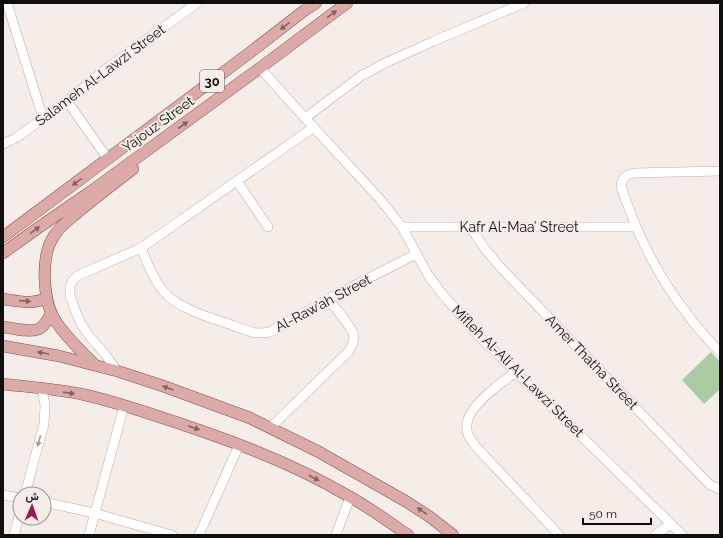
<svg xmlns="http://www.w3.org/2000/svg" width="723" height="538" viewBox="0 0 723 538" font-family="Raleway,Vazirmatn,sans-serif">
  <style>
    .green { fill: #abcba2 }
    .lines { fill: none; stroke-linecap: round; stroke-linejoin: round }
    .minor-casing { stroke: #b5aea8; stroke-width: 10 }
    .major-casing { stroke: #864f4b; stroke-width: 12 }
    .minor { stroke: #fff; stroke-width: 9 }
    .major { stroke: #dcaaa7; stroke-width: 11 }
    .oneway { fill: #816462 }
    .oneway2 { fill: #a09f9e }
    .labels { text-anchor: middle; stroke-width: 4; stroke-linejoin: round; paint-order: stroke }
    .shield { fill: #f5ede7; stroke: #55524e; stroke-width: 1 }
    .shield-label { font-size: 13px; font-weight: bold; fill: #110f0d }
    .street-label { font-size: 14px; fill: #110f0d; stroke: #f5ede7 }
  </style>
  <rect width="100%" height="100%" fill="#f5ede7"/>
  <!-- green -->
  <path class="green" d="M711,352L720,362V389L704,404L682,380Z"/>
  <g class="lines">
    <!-- minor casing -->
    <g class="minor-casing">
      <g id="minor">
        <path d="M7,3L43,118"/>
        <path d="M260,68L305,118L379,198L402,227L428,275L439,290L474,331L671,524L682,535"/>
        <path d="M67,101L108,159"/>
        <path d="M305,118L361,76L385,63L434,41L524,3"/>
        <path d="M3,144L16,138L67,101L110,66L197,3"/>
        <path d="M720,171L634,173C626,175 623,177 621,185C623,195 628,205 631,214C650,264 682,314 720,352"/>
        <path d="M237,181L268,227"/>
        <path d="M402,227H636"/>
        <path d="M471,228L485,249L502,269L710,485L720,489"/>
        <path d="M141,248C148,264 154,282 166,294C178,308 211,318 229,324C238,327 246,331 255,333C261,333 265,333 270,332L328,299L416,254"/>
        <path d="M117,371L105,354L90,337L81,324L75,310L70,295V286L73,280L79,275L141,248L314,127"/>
        <path d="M516,372C502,382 469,405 467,424C466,430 468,436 472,441C478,450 487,458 494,466C516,489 538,512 559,535"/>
        <path d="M270,428L349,351C352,346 354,342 354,336C353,329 334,306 328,299"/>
        <path d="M25,494L44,424L45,406L42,389"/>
        <path d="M3,495L20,498"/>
        <path d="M44,502L94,513L172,535"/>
        <path d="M14,535L20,513"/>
        <path d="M89,535L124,406"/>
        <path d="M199,535L239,445"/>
        <path d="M336,535L350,497"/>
        <path d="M655,535L671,524"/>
      </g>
    </g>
    <!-- major casing -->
    <g class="major-casing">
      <g id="major">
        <path d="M3,237L252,51L305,10L316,3"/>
        <path d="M3,253L38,228L90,192L260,68L347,3"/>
        <path d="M3,299C17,301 34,305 46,298"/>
        <path d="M3,327C12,328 30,333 39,329C45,326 48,319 51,314"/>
        <path d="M3,346L59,356L117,371L163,386L250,418L319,452L407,502L430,517L453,535"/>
        <path d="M94,364C81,351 67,338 57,323C48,311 46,297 45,283C44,267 45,249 54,236C58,229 65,223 71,218C91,201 112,185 133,169"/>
        <path d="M3,384C29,387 55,389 81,394C109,400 136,409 163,418C227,439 291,462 350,497C370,508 389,522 408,535"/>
      </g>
    </g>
    <!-- minor -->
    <use href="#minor" class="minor"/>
    <!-- major -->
    <use href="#major" class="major"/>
  </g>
  <!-- one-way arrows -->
  <defs><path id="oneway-solid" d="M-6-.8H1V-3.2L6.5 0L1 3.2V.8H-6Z"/></defs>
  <g class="oneway">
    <use href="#oneway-solid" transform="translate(332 14) rotate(-37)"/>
    <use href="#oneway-solid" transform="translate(285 26) rotate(142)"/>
    <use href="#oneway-solid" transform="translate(183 125) rotate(-36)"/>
    <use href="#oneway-solid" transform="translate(77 182) rotate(144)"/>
    <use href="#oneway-solid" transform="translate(35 230) rotate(-36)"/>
    <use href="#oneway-solid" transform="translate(25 301) rotate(4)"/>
    <use href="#oneway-solid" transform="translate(43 353) rotate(-170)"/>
    <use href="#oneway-solid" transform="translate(168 388) rotate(-160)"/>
    <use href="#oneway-solid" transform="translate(69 393) rotate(8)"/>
    <use href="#oneway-solid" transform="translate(194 428) rotate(19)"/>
    <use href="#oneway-solid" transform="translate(314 478) rotate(27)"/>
    <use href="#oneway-solid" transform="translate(422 511) rotate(-146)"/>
  </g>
  <use class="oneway2" href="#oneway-solid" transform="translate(39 441) rotate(105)"/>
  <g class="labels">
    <!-- shield labels -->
    <rect class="shield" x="200" y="70" width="24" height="22" rx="3"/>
    <g class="shield-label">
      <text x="212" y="86">30</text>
    </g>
    <!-- street labels -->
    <g class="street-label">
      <text transform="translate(100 75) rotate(-37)" y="5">Salameh Al-Lawzi Street</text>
      <text transform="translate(158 124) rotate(-36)" y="5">Yajouz Street</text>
      <text x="519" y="232">Kafr Al-Maa’ Street</text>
      <text transform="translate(323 303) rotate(-28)" y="5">Al-Raw’ah Street</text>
      <text transform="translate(592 362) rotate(46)" y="5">Amer Thatha Street</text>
      <text transform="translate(518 371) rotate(45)" y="5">Mifleh Al-Ali Al-Lawzi Street</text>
    </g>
  </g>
  <!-- border -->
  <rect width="723" height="538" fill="none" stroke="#110f0d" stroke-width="8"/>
  <!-- north arrow -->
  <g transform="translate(32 506) rotate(2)"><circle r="19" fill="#f5ede7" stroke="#9a9490"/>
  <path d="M0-3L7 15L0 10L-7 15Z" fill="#a31255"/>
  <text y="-6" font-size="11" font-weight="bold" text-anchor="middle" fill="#110f0d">ش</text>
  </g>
  <!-- scale -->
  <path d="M583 518v6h68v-6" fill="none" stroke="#110f0d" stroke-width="2"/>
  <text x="589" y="518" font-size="12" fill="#110f0d" stroke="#f5ede7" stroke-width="3" paint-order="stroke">50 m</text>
</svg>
